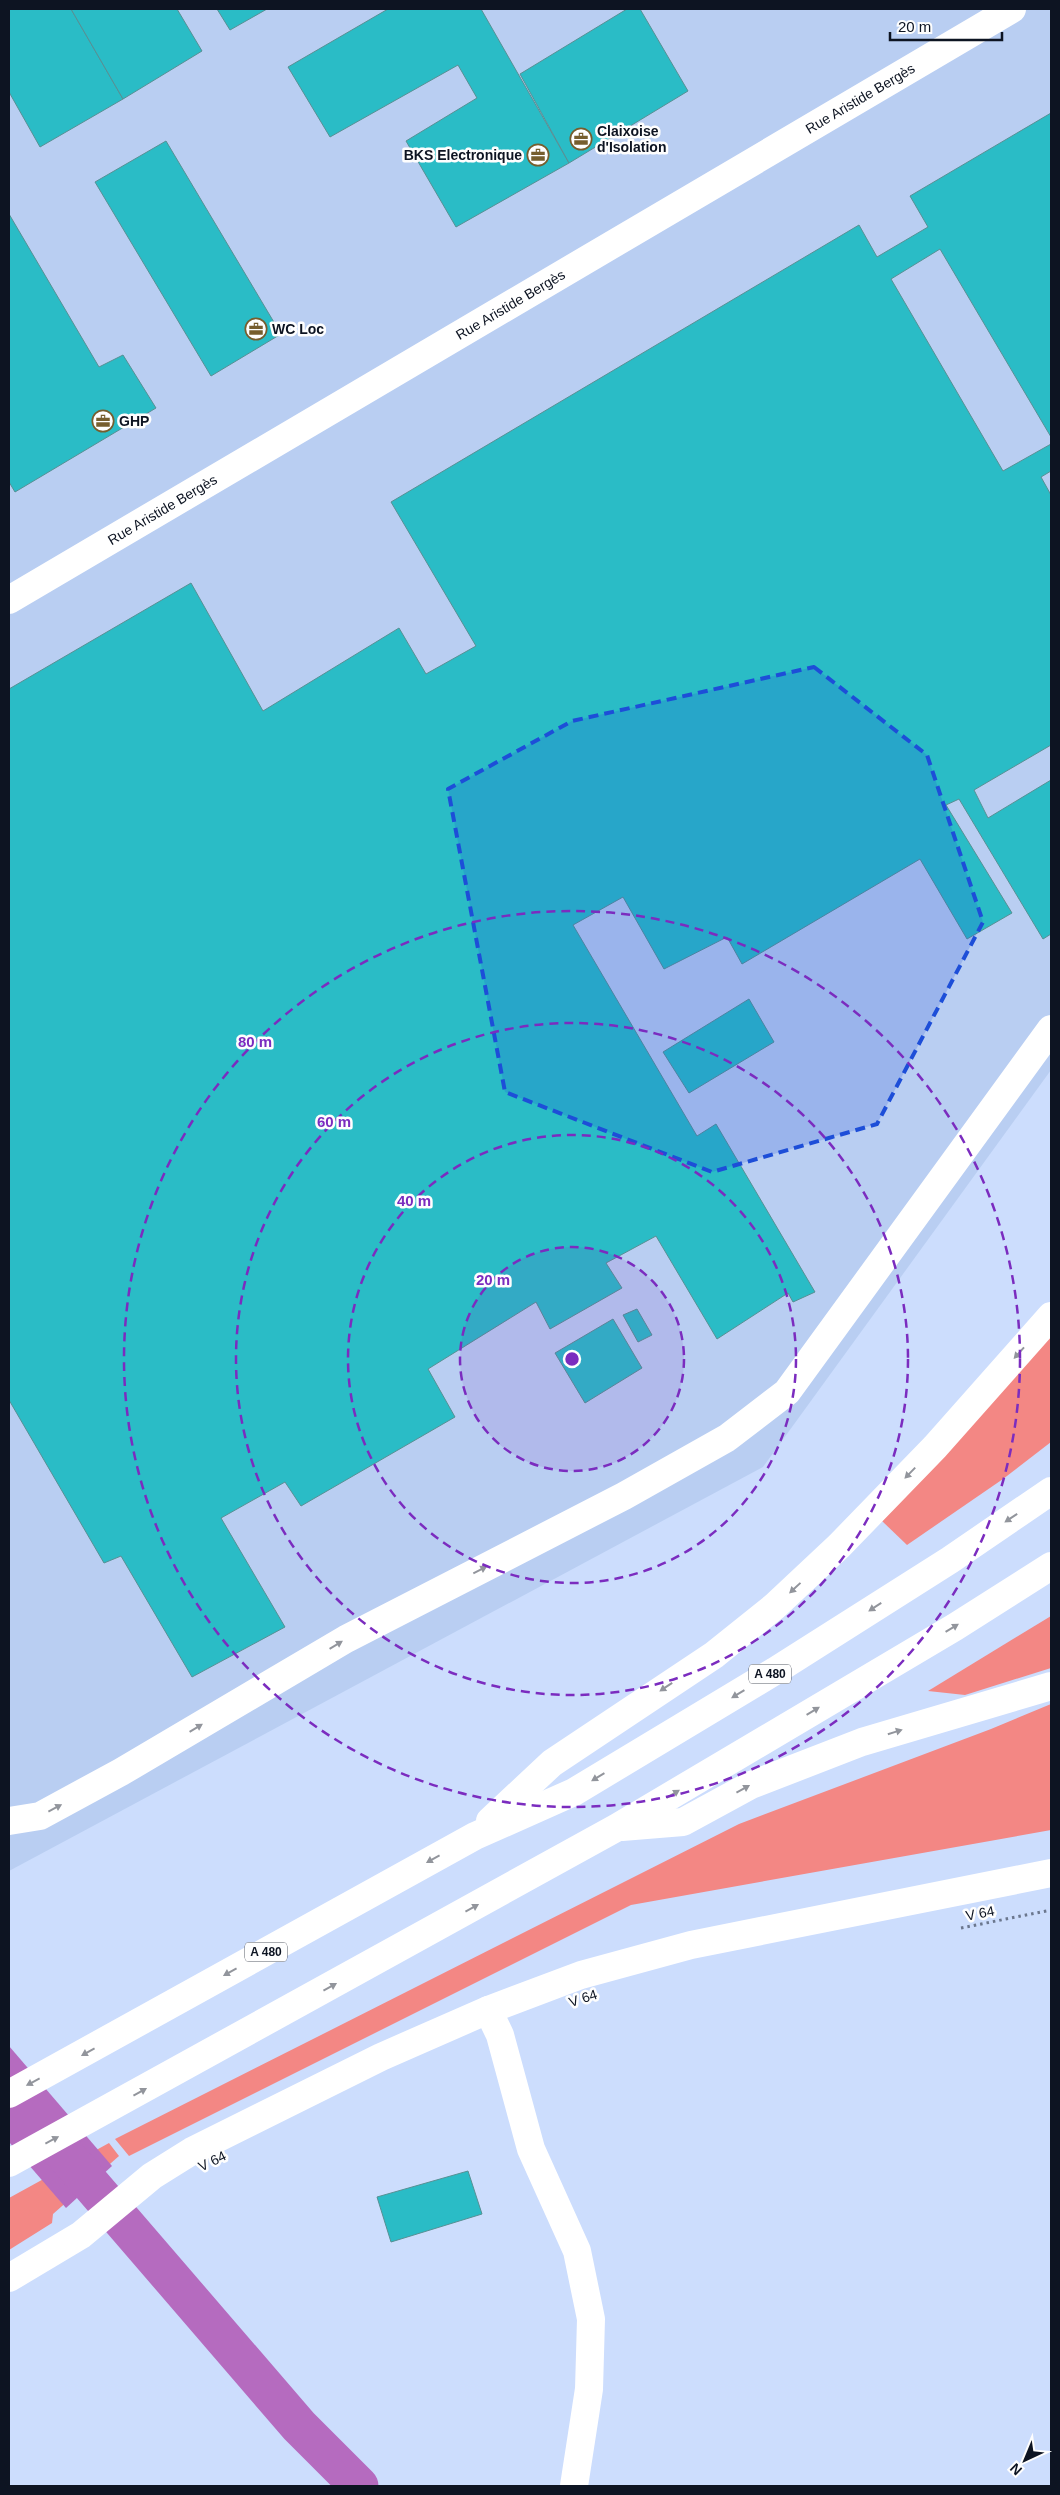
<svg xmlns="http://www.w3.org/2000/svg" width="1060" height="2495" viewBox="0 0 1060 2495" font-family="Helvetica,sans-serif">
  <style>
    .built { fill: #b9cef2 }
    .green { fill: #f38784 }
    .water { fill: #b56bbf }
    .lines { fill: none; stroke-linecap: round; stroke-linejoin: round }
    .canal { stroke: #b56bbf; stroke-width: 39 }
    .building { fill: #2abcc6; stroke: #579094 }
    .path { stroke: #6b778e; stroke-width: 3; stroke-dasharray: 2.5 4; stroke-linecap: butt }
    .minor { stroke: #fff; stroke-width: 28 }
    .highway { stroke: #fff; stroke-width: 28 }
    .oneway { fill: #92959c }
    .marked { fill: #1d4ed8; fill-opacity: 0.2; stroke: #1d4ed8; stroke-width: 4; stroke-dasharray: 10 6; stroke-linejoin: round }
    .ring { fill: none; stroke: #7b2cbf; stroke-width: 2.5; stroke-dasharray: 9 6 }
    .labels { text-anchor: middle; stroke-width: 5; stroke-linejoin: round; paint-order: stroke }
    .shield { fill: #fefefe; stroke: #555a64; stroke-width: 1 }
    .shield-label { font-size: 12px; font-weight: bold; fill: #0d1422 }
    .street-label { font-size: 14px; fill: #0d1422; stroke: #fefefe }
    .poi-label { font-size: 14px; font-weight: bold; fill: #0d1422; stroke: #fefefe; text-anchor: start }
    .centre { fill: #7b2cbf; stroke: #fefefe; stroke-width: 2.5 }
    .ring-label { font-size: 15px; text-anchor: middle; font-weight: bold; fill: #7b2cbf; stroke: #fefefe; stroke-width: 5; stroke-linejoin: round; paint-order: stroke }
  </style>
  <rect width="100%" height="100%" fill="#ccddfd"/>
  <!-- built -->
  <path class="built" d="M9,9H1051V1070L763,1467L9,1871Z"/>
  <!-- green -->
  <g class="green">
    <path d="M1051,1336V1442L1003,1479L907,1545L882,1521Z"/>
    <path d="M1051,1616V1668L965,1695L928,1691Z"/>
    <path d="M1051,1704V1830L631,1905L129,2156L115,2139L739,1824L991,1729Z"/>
    <path d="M109,2143L119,2156L53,2214L52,2223L9,2250V2198Z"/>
  </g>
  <!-- water -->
  <path class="water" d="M9,2046L112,2166L66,2208L9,2142Z"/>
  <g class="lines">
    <!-- canal -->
    <path class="canal" d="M57,2145L299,2426L359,2486"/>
  </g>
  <!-- building -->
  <g class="building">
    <path d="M9,9H71L123,99L40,147L9,92Z"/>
    <path d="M71,9H177L202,51L123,99Z"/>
    <path d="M217,9H267L230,30Z"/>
    <path d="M388,9H481L569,163L456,227L406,141L477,98L458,65L330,137L288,67Z"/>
    <path d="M627,9H640L688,91L569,163L520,74Z"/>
    <path d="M1051,113V437L940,249L891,279L1003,471L1051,444V471L1041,477L1051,495V745L974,790L988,818L1051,780V934L1043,939L959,799L946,805L1012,913L967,939L920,859L742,964L727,937L664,969L623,897L573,925L697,1136L716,1124L815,1292L793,1302L788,1293L717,1339L656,1236L606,1263L622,1288L550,1329L536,1302L428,1369L455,1417L301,1506L285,1482L221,1518L285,1627L192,1677L121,1556L104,1563L9,1400V689L191,583L263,711L399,628L426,674L476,646L391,502L859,225L877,257L928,227L910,196Z"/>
    <path d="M166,141L281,334L211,376L95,182Z"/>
    <path d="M9,214L99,367L123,355L156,408L15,492L9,482Z"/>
    <path d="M749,999L774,1042L689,1093L663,1052Z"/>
    <path d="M637,1309L652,1335L638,1342L623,1315Z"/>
    <path d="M613,1319L642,1368L585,1403L555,1353Z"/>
    <path d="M468,2171L482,2214L391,2242L377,2197Z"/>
  </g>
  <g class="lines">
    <!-- path -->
    <path class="path" d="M961,1928L1051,1910"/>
    <!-- minor -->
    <g class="minor">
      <path id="s1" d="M9,600L1012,9"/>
      <path d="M9,1821L40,1816L121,1772L346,1639L624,1496L727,1438L787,1392L1051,1029"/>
      <path d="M488,2010L500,2035L531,2149L577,2251L591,2319L589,2389L574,2486"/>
      <path d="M9,2278L81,2235L152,2176L192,2151L381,2057L488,2010L581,1975L691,1945L1051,1873"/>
    </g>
    <!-- highway -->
    <g class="highway">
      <path d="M490,1821L552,1763L714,1655L775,1606L839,1546L935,1447L1051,1316"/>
      <path d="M622,1827L683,1822L751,1785L862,1742L1051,1686"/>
      <path d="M9,2094L475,1836L574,1792L775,1671L950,1560L1051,1491"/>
      <path d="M9,2163L616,1828L955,1627L1051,1566"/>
    </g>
  </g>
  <!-- one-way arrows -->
  <defs><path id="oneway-solid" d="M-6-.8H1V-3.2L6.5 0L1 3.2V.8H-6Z" transform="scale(1.25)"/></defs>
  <g class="oneway">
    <use href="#oneway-solid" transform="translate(1019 1353) rotate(132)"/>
    <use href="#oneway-solid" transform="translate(910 1473) rotate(134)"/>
    <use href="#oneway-solid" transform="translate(1011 1518) rotate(146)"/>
    <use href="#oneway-solid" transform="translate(480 1570) rotate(-27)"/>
    <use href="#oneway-solid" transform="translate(795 1588) rotate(137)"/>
    <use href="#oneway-solid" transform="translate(875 1607) rotate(147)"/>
    <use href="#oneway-solid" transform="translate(952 1628) rotate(-31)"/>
    <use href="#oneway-solid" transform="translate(336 1645) rotate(-31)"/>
    <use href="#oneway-solid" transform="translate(666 1687) rotate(146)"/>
    <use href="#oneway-solid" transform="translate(738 1694) rotate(149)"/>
    <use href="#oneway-solid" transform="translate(813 1711) rotate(-31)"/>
    <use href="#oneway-solid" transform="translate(196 1728) rotate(-31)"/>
    <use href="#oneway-solid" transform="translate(895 1732) rotate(-17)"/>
    <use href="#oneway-solid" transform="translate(598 1777) rotate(149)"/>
    <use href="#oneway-solid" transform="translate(743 1789) rotate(-29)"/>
    <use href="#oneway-solid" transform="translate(673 1794) rotate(-31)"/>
    <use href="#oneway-solid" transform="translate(55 1808) rotate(-28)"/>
    <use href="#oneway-solid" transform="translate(433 1859) rotate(151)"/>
    <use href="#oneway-solid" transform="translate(472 1908) rotate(-29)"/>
    <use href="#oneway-solid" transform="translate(230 1972) rotate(151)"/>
    <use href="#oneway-solid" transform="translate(330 1987) rotate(-29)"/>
    <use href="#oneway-solid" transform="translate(88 2052) rotate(151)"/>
    <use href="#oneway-solid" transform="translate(33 2082) rotate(152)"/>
    <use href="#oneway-solid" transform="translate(140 2092) rotate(-29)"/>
    <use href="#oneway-solid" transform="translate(52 2140) rotate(-28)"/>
  </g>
  <!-- marked area -->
  <path class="marked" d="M814,667L927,755L983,922L877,1124L712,1172L505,1092L448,789L572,721Z"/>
  <!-- distance rings -->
  <circle cx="572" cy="1359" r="112" fill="#7b2cbf" fill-opacity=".12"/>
  <g class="ring">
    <circle cx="572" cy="1359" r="112"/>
    <circle cx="572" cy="1359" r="224"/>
    <circle cx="572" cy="1359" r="336"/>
    <circle cx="572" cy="1359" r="448"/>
  </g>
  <!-- icons -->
  <defs>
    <g id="office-ring" transform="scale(1.125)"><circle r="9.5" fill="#fefefe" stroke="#765e2e" stroke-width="1.5"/><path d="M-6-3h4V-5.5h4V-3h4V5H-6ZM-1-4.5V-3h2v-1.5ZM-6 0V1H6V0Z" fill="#765e2e"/></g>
  </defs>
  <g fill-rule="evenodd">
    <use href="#office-ring" x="581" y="139"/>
    <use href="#office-ring" x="538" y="155"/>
    <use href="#office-ring" x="256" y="329"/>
    <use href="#office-ring" x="103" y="421"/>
  </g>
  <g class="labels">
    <!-- shield labels -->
    <g class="shield">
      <rect x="749" y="1664.5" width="42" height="19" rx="4"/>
      <rect x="245" y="1942.5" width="42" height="19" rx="4"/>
    </g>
    <g class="shield-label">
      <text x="770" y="1678">A 480</text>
      <text x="266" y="1956">A 480</text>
    </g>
    <!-- street labels -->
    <g class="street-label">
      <text dy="5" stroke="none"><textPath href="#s1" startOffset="988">Rue Aristide Bergès</textPath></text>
      <text dy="5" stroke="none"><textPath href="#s1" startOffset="582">Rue Aristide Bergès</textPath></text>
      <text dy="5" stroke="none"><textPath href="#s1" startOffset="178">Rue Aristide Bergès</textPath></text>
      <text transform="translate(980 1913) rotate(-11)" y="5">V 64</text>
      <text transform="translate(583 1998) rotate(-18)" y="5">V 64</text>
      <text transform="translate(212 2161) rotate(-26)" y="5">V 64</text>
    </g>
    <!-- poi labels -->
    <g class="poi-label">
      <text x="597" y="136">Claixoise<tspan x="597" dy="16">d'Isolation</tspan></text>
      <text x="522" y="160" text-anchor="end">BKS Electronique</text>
      <text x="272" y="334">WC Loc</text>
      <text x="119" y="426">GHP</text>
    </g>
  </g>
  <circle cx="572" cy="1359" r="8" class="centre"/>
  <g class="ring-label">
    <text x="255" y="1047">80 m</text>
    <text x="334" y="1127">60 m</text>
    <text x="414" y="1206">40 m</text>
    <text x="493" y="1285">20 m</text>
  </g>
  <!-- border -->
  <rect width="1060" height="2495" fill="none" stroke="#0d1422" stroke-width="20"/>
  <!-- north arrow -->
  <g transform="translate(1025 2460) rotate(224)" stroke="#fefefe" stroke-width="4" paint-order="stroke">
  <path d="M0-4L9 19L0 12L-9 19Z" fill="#0d1422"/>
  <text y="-8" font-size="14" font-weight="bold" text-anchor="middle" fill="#0d1422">N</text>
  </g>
  <!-- scale -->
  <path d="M890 32v8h112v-8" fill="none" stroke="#0d1422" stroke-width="2.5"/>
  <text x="898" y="32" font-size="15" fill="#0d1422" stroke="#fefefe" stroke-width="4" paint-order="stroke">20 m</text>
</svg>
